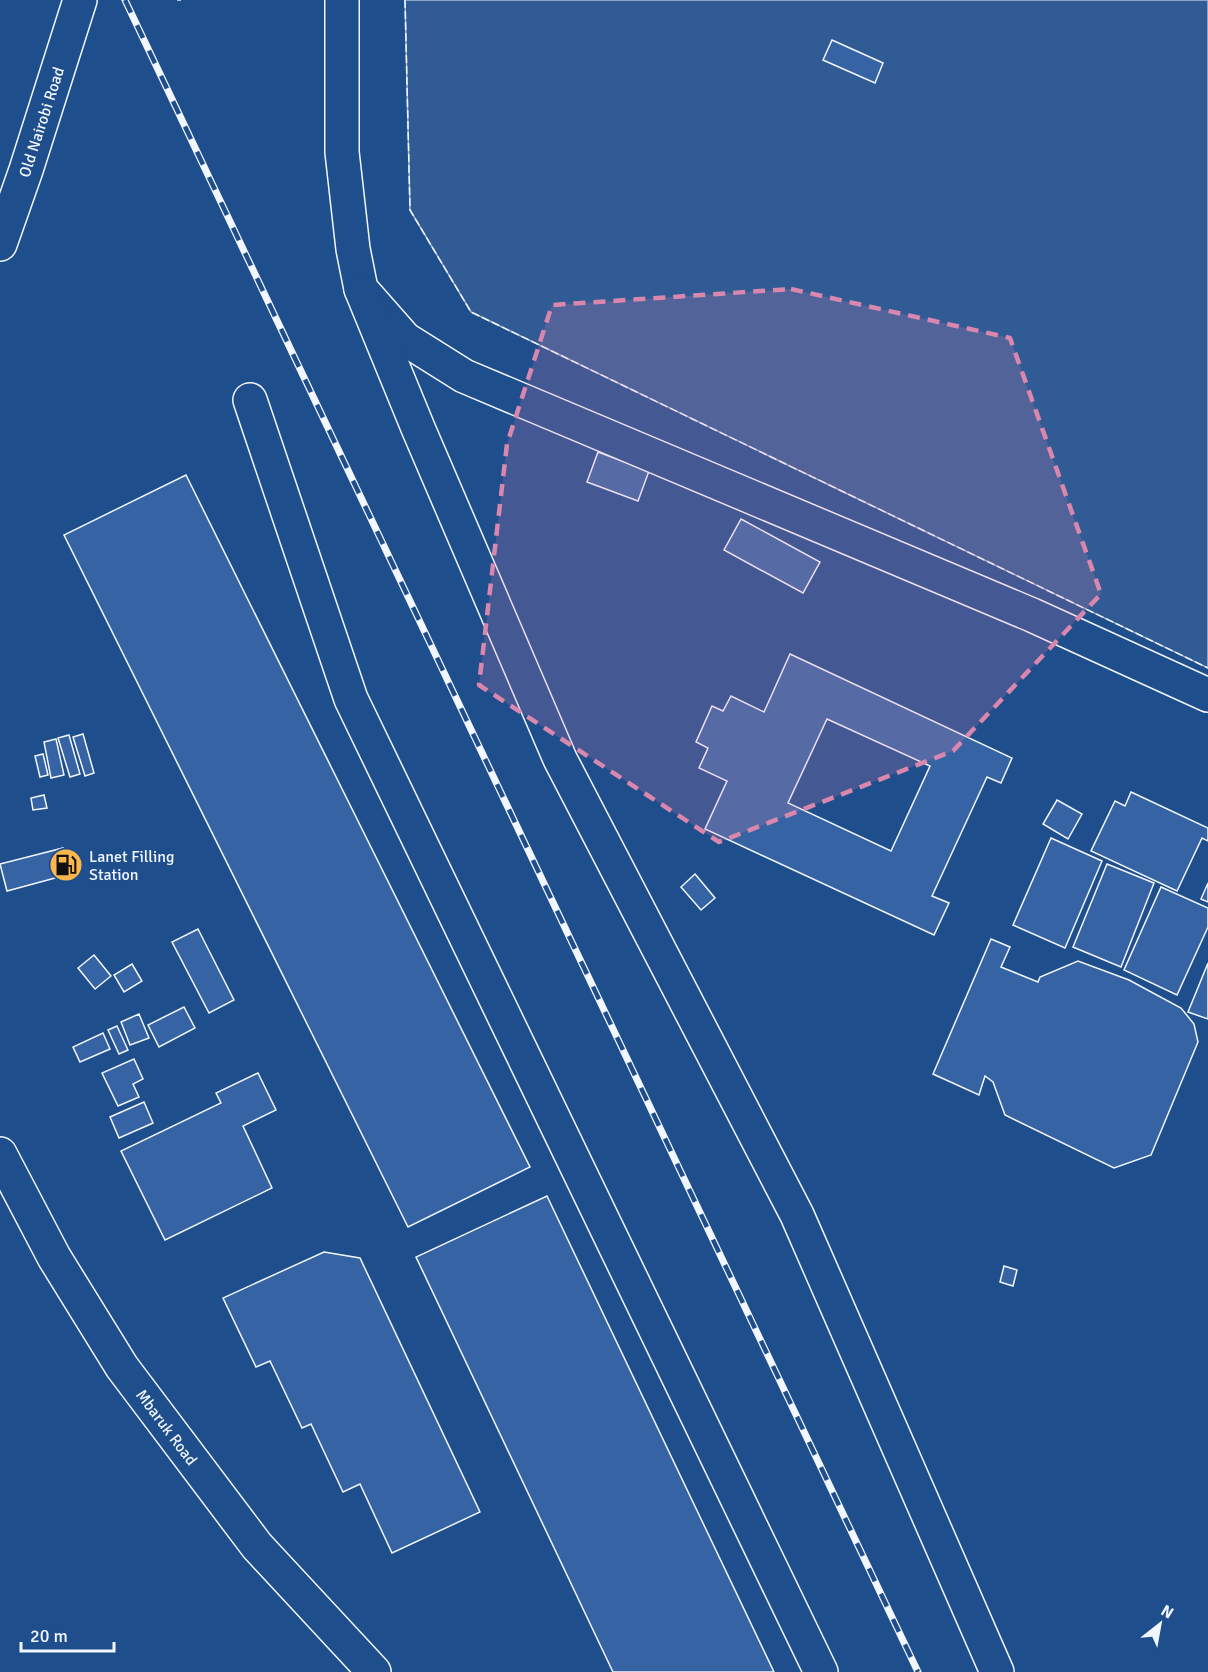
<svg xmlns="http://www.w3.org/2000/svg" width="1208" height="1672" viewBox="0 0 1208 1672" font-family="Signika,sans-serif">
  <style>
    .built { fill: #305b95; stroke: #a8bbd7; stroke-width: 1.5 }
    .building { fill: #3563a3; stroke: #f2f6ff; stroke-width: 1.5; fill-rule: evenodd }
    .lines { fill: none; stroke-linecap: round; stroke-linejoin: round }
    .minor-casing { stroke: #f2f6ff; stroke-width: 36 }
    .highway-casing { stroke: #f2f6ff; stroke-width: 36 }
    .path { stroke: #b3c4dc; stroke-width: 4; stroke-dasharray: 4.5 3; stroke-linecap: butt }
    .minor { stroke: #1f4e8c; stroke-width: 33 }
    .highway { stroke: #1f4e8c; stroke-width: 33 }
    .rail-casing { stroke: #f2f6ff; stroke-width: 7 }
    .rail { stroke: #1f4e8c; stroke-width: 4.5; stroke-dasharray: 14; stroke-linecap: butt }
    .fence { stroke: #f2f6ff; stroke-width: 1.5; stroke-dasharray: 8 3; stroke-linecap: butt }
    .marked { fill: #da87ad; fill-opacity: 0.2; stroke: #da87ad; stroke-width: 4.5; stroke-dasharray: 12 8; stroke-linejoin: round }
    .labels { text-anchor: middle; stroke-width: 4.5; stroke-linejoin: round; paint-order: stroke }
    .street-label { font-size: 16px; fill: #f2f6ff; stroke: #1f4e8c }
    .poi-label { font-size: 16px; fill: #f2f6ff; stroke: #1f4e8c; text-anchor: start }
  </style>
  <rect width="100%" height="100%" fill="#1f4e8c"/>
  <!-- built -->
  <path class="built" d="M405,0H1208V668L471,312L410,210Z"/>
  <!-- building -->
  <g class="building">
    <path d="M832,40L883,63L875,83L823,60Z"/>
    <path d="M598,452L649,471L638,501L587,482Z"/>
    <path d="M186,475L530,1167L408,1227L64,535Z"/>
    <path d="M741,519L820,562L803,593L724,550Z"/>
    <path d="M790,654L1012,758L1001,783L987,777L932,896L949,903L934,935L705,829L727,781L699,768L708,748L696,742L712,706L723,711L731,696L764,712ZM827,719L930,766L891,851L788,803Z"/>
    <path d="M83,734L94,773L85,776L73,737Z"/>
    <path d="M69,735L80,774L70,777L58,738Z"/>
    <path d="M56,739L64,775L51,778L44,742Z"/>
    <path d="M43,754L48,775L40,777L35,756Z"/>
    <path d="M1131,792L1208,828V841L1202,838L1177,891L1091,851L1115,801L1125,806Z"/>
    <path d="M44,795L47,808L33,810L31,798Z"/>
    <path d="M1057,800L1082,814L1068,839L1043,824Z"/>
    <path d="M1051,838L1102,861L1065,948L1013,925Z"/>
    <path d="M63,848L70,874L7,891L0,864Z"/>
    <path d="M1107,864L1154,883L1121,967L1073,947Z"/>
    <path d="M695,874L715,898L701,910L681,887Z"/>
    <path d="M1208,883V902L1201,899Z"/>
    <path d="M1161,887L1208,908V927L1177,995L1124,970Z"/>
    <path d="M198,929L234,1000L209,1013L172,942Z"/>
    <path d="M991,939L1010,947L1001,967L1038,982L1040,977L1078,961L1129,980L1181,1008L1194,1024L1198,1042L1151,1155L1114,1168L1005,1115L993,1082L985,1076L979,1095L933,1074Z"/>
    <path d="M94,955L111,976L95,989L78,968Z"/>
    <path d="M1208,963V1019L1188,1012Z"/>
    <path d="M132,964L142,981L124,992L114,975Z"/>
    <path d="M184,1007L195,1028L159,1047L148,1025Z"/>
    <path d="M139,1014L149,1038L130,1045L121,1022Z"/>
    <path d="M117,1026L128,1050L119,1054L108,1030Z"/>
    <path d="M103,1033L110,1049L80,1062L73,1047Z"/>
    <path d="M134,1059L143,1079L133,1084L139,1097L118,1106L102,1073Z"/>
    <path d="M258,1073L276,1110L243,1126L272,1188L165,1240L121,1151L221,1103L216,1093Z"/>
    <path d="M144,1102L153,1123L119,1138L110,1117Z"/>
    <path d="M547,1196L774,1672H613L416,1257Z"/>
    <path d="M324,1252L360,1258L480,1512L392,1553L360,1484L343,1492L311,1424L302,1428L270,1361L256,1367L223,1298Z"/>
    <path d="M1004,1266L1017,1270L1013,1286L1000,1282Z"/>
  </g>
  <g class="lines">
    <!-- minor casing -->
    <g class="minor-casing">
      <g id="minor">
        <path d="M342,0V152L353,249L361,289L405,339L464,376L1032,615L1208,695"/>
        <path d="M361,289L418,428L560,759L797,1215L997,1672"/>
        <path d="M250,400L351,699L821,1672"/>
        <path d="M0,1154L54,1257L122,1367L257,1546L374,1672"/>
      </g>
    </g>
    <!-- highway casing -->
    <g class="highway-casing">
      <path id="highway" d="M0,244L26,170L80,0"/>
    </g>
    <!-- path -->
    <path class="path" d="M179,1V0"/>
    <!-- minor -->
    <use href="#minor" class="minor"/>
    <!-- highway -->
    <use href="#highway" class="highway"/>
    <!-- rail casing -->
    <g class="rail-casing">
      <path id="rail" d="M125,0L918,1672"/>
    </g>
    <!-- rail -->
    <use href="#rail" class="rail"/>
    <!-- fence -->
    <path class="fence" d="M405,0L410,210L471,312L1208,668"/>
  </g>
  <!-- marked area -->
  <path class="marked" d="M791,289L1010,338L1101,594L953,751L719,842L479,685L507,444L552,305Z"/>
  <!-- icons -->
  <defs>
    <g id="fuel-disc" transform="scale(1.725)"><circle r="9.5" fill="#ffb74d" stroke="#1f4e8c"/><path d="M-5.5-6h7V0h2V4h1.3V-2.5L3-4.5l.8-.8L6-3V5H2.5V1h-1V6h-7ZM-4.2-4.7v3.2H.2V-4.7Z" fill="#111"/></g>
  </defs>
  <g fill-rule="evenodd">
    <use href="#fuel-disc" x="66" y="865"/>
  </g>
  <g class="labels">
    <!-- street labels -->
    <g class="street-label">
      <text transform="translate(41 122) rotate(-72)" y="6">Old Nairobi Road</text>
      <text transform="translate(167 1427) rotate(53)" y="6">Mbaruk Road</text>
    </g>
    <!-- poi labels -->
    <g class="poi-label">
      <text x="89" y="862">Lanet Filling<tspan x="89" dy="18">Station</tspan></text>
    </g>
  </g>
  <!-- north arrow -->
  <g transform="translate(1160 1624) rotate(31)" stroke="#1f4e8c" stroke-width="4.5" paint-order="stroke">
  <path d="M0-4.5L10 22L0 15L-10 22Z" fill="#f2f6ff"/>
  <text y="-9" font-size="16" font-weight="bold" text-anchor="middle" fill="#f2f6ff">N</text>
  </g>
  <!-- scale -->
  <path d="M21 1642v9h93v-9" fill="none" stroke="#f2f6ff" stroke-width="3"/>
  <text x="30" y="1642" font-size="18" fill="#f2f6ff" stroke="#1f4e8c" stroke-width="4.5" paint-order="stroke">20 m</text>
</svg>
